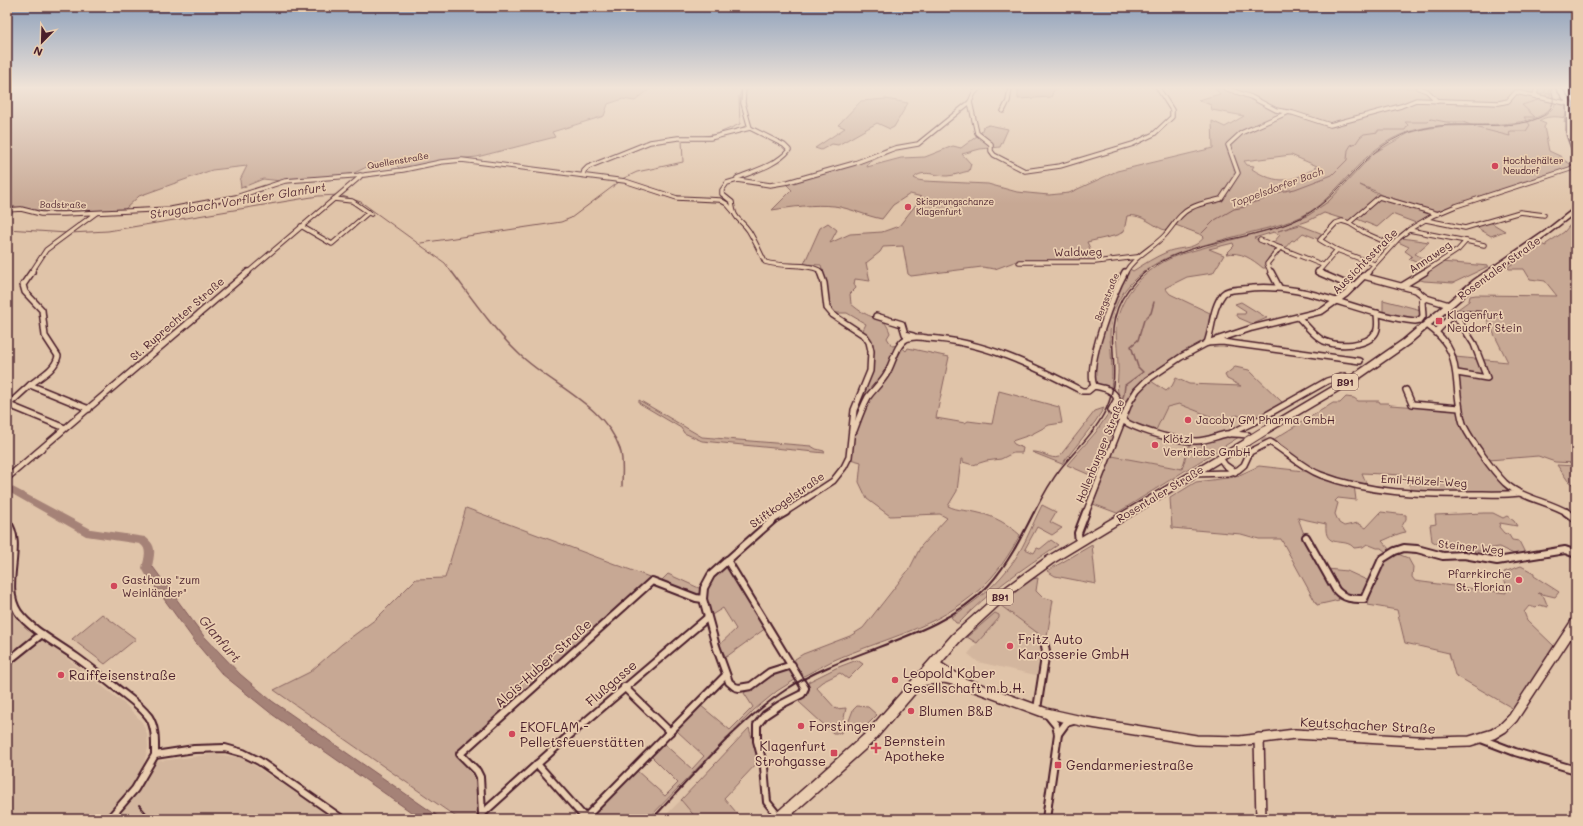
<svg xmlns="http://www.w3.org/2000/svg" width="1583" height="826" viewBox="0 0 1583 826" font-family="Mali,sans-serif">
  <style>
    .built { fill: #d3b69e }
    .green { fill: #c7a894; stroke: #886460; fill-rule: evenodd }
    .water { fill: #a58277; stroke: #815a59 }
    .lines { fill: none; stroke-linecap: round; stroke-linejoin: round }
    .stream-far1 { stroke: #815a59; stroke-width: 1 }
    .stream { stroke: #815a59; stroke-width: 1.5 }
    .river { fill: #a58277; fill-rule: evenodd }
    .street-tunnel { stroke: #c2a390; stroke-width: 5; stroke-dasharray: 5 2.5; stroke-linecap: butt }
    .street-far2-casing { stroke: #4a1f2b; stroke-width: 5.5 }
    .street-far1-casing { stroke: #4a1f2b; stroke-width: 8 }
    .street-casing { stroke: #4a1f2b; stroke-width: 10 }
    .secondary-far1-casing { stroke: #4a1f2b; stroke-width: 7 }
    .secondary-casing { stroke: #4a1f2b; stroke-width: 12 }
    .primary-casing { stroke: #4a1f2b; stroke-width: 3 }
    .street-far2 { stroke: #eaceb1; stroke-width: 3.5 }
    .street-far1 { stroke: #eaceb1; stroke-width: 5 }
    .street { stroke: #eaceb1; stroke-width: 6 }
    .secondary-far1 { stroke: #eaceb1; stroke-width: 5 }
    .secondary { stroke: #eaceb1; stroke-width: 9 }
    .primary { fill: #eaceb1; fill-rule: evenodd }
    .rail-far2 { stroke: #4a1f2b; stroke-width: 1 }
    .rail-far1 { stroke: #4a1f2b; stroke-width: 1.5 }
    .rail { stroke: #4a1f2b; stroke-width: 2 }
    .primary-bridge-casing { stroke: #4a1f2b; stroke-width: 10; stroke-linecap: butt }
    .primary-bridge { stroke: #eaceb1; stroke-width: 8 }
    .poi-dot { fill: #d1495b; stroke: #eaceb1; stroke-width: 1.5 }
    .labels { text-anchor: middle; stroke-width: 3.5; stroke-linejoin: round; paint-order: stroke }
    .far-street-label { font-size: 9px; fill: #4a1f2b; stroke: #eaceb1 }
    .far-poi-label { font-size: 9px; fill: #4a1f2b; stroke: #eaceb1; text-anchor: start }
    .far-water-label { font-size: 10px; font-style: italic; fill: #61383e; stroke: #eaceb1 }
    .shield { fill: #eaceb1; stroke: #7a5453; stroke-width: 1 }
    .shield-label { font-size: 10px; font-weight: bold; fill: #4a1f2b }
    .street-label { font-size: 11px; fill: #4a1f2b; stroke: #eaceb1 }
    .poi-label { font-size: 11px; fill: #4a1f2b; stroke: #eaceb1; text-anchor: start }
    .water-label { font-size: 12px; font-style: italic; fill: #61383e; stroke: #eaceb1 }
    .near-poi-label { font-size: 13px; fill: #4a1f2b; stroke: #eaceb1; text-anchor: start }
    .near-street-label { font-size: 13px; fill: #4a1f2b; stroke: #eaceb1 }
    .near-water-label { font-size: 14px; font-style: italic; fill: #61383e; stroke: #eaceb1 }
  </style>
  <rect width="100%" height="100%" fill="#e0c4a9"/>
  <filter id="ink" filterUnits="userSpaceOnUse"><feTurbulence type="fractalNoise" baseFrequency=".025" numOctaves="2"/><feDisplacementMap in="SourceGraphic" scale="8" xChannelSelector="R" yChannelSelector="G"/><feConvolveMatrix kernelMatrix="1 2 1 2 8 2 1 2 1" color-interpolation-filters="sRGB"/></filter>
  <g filter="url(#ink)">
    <!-- built -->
    <g class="built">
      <path d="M1467,125L1468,126H1445L1409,133L1402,136L1374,153L1329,201L1309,215L1278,227L1208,246L1206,245L1278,225L1305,215L1329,197L1370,152L1398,136L1433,126Z"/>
      <path d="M1179,404L1220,420L1238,415L1247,422L1205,437L1183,438L1156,430L1167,407Z"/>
      <path d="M1129,426L1176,442L1189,444L1182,469L1112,456L1122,429Z"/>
      <path d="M7,602L11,612L19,622L34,634L32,640L7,660Z"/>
      <path d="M1000,605L1039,634L1045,641L1040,676L978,662L968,654L976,644L967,637Z"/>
      <path d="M40,637L126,705L142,722L147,734L148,747L144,763L215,754L243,758L335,819H7V663Z"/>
      <path d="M681,800L697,819H662Z"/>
    </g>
    <!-- green -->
    <g class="green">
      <path d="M7,88H651L635,101L623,99L608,104L604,116L552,132L555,137L477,157L455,159L400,169L394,163H375L352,174L281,181L263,179L241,188L240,180L247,166L212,170L139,196L123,211L48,212L7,206Z"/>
      <path d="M1018,88H1059L1054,90L1051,97L1018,99Z"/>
      <path d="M1214,88H1549L1550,94L1546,93V96H1550L1551,92H1552C1564,130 1477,124 1456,125C1445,125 1434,126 1423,128C1383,136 1364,159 1338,187C1328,197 1319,207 1306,214C1292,222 1276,226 1260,230C1233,237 1205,244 1179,253C1141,267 1110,293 1110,337C1111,355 1113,372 1111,389L1094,382C1087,361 1118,289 1128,268L1133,271C1144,264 1155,257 1167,252C1181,246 1194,251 1204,237L1202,235L1173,224L1167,231C1154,227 1142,213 1127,216L1124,231L1118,235L1087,242L1096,261H1017L995,269L982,267L911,276L908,274L903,246L883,247L880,252L866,263L870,281L855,279L854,284L856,288L850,294L851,304C855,307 859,311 864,313C877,321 884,315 890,333L887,338L892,346L899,345L906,351L908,348L949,357L936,418L965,423L968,421L992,424L999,391L1059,407L1062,423L1049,425L1030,435L1012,441L1014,444L1023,448L1022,453H1013L1001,459L986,461L973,465L963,462V459H961L957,491L948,506C958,511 968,510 979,513C994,516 1009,525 1020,535C1009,555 997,574 980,589C936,629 884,638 832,661C822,666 812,672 802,677L794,663L795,659L803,654L850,636L863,628L910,568L921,546L947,518L940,514L890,516L867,499L859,482L861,462L850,459L857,409L872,372V342L863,330L866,324L847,313H833L828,304L826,283L821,265L804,264L820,228L828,223L837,230L830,243L850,234L882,232L899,226L922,197L910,194L893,205L882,219C866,216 850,208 834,206C813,204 792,207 772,210L792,190L784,182L851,164L889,147L895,150L869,162L867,167L901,158L925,157L953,146L961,148L981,133L983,127L989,125L1008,129L1000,147L980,149L962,154L971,164L969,171C963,172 953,176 947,176C937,176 922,169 914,178L918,180L924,181L988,184L1017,192L1049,195L1069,193L1117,171L1213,148L1212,121L1225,127L1244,116L1212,110L1211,105L1198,100L1220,94ZM1291,155L1317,166C1293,183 1277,185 1252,169L1254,166L1247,165L1244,161Z"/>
      <path d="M886,99L908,103L894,127L890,129L877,123L838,145L832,144L821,150L815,148L845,128L838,125L861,101Z"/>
      <path d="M1556,101L1564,103C1567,111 1568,115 1566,123L1564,122L1565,118C1557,116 1545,116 1539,121L1546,124L1544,127L1549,151L1562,157V159L1572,165L1570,167L1505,191L1439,211H1433L1381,195L1375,191L1360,185L1379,195L1349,221L1324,213L1308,221L1278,231L1300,225L1323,234L1318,239L1303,233L1294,241L1292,240L1284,249L1272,244L1280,235L1274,232L1254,238L1277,248C1272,254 1264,259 1267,268H1263C1252,259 1241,251 1226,254L1234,246L1233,243L1209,249L1224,255L1213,273L1187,277L1165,288L1170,294L1210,313L1207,339L1158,370L1136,388L1127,400L1122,415L1120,417L1112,411L1120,397C1115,390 1119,375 1118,366C1118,354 1116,341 1116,329C1118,294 1149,265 1181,254L1278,227L1309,215L1329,201L1374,153L1409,133L1424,129L1445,126L1501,125L1527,122L1546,115L1554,107Z"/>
      <path d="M1381,198L1431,212L1433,214L1416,223L1392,214L1377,227L1357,219Z"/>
      <path d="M1490,222L1505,231L1491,236L1476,227Z"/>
      <path d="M1570,225L1576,228V463L1555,462L1538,456L1489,460C1482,450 1472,439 1467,427C1456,406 1461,380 1455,357L1508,362L1484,314L1454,312L1469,301L1470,296L1476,295L1557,296L1545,281L1530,279L1524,269H1509L1508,267L1540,244L1546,246V244L1564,232Z"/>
      <path d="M1402,238L1429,242L1415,254L1434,264L1428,268L1409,259L1412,256L1405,251L1409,247L1398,242Z"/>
      <path d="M1441,262L1489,266L1453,283L1424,281L1417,279Z"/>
      <path d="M1383,300L1421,310L1422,315L1420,318L1414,320L1383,314Z"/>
      <path d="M1241,302L1267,318L1253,324L1239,318L1236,314H1245L1246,311L1235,304Z"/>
      <path d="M1235,367L1249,370L1283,403L1259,417L1247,422L1238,415L1220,420L1179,404L1167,407L1156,430L1129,421L1126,417C1132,401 1137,392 1151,381L1166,391L1172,386L1176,378L1189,384L1241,386L1227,379L1225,375Z"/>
      <path d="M1346,397L1354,398L1358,401H1379L1380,403H1388L1390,405L1450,409L1457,411C1467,441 1490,467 1509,493L1412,491L1404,475L1362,473L1367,485L1339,478L1317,471L1271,441L1333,403H1340Z"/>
      <path d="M639,400L702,437L811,446L816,449L824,451L825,453L702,441L684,433L681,428L639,403Z"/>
      <path d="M1104,408L1095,422L1062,464L1032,452C1042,451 1050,460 1059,457L1095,411Z"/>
      <path d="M1108,414L1119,423L1097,478L1067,465L1096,432Z"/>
      <path d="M1230,436L1239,437L1117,513L1093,504L1112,456L1182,469L1190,443L1204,442Z"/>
      <path d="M1557,465L1576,466V487L1568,481Z"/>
      <path d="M1259,466L1313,472L1354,485L1356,500L1338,498L1335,501L1338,503L1335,514L1339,523L1344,526L1358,523L1366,528L1381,512L1406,515V519L1402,526L1406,532C1398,533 1390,538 1382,541L1390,550L1386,552L1381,548H1377L1367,544L1363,547L1354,548C1345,536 1324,551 1326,524L1298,518L1305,537L1338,596L1339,600L1317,605L1281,539H1259L1241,534L1172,528L1170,498L1196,482L1235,477Z"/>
      <path d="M1042,505L1056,512L1050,522L1062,528L1052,535L1037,527L1025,549L1034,553L1037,548L1040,549L1051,540L1058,545C1022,569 988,592 959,623H956L951,617C972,604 992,589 1007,570C1023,551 1031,527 1042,505Z"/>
      <path d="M466,508L652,578L455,754L472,769L477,780L479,813L473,819H459L274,690L310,672L342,644L376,619L416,579L445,578Z"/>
      <path d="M1484,513H1493L1503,518L1507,516L1514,521L1517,526L1500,523L1499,527L1504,533L1509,535L1512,540L1519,541L1524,551L1523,554L1518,556L1499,547L1487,549L1485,551H1465L1459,548L1443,547L1432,541L1430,525L1436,524L1435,515Z"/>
      <path d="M1092,545L1096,584L1055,576L1047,571Z"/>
      <path d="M1398,554L1408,558L1413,567L1412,577L1415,581L1506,593L1505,583H1506L1503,578L1504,572L1521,566L1534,573V576L1559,592L1555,597L1538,593L1544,597L1548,607L1539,605L1536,608L1529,606L1524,612L1527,620L1554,646L1514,709L1455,675L1449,653L1405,643L1397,610L1368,605L1370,593L1377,580L1385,561L1391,556Z"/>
      <path d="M724,567H727L730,569L766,628L726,657L719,645L736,629L723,608L710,616C704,590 704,585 724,567Z"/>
      <path d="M1327,569L1347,571L1371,582C1362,600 1362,597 1342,595Z"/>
      <path d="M668,574L701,589V595L697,596L661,581Z"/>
      <path d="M1038,578L1036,591L1042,597L1053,600L1047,637L1045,641L1039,634L1000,605L1031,579Z"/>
      <path d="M995,613L999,615V618L977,643L967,637Z"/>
      <path d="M102,614L136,639L105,664L72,639Z"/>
      <path d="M857,660L863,664L848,679L840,673L822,682L816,687L836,709L846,708L841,733H833L799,702C807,694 811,693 808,682L836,668Z"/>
      <path d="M787,669L792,670L798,678L777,691L754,710L648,819H588L636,770L665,796L678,783L651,756L663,743L692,769L704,756L676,730L700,705L730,730L753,707L744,693L774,673Z"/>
      <path d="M857,706L868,707L877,715L858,734L852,728L847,726L853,710Z"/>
      <path d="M749,728L759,761L724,798L742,819H697L681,800Z"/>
    </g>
    <!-- water -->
    <path class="water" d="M153,567L203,635L240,674L272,701L442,819H421L273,715L222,674L196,643L153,584L151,578L146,572Z"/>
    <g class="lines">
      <!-- stream-far1 -->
      <g class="stream-far1">
        <path d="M1542,97L1541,94L1545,92L1546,88"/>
        <path d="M705,136L717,134L740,124L739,97L742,88"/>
        <path d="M622,179L637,172L683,162L682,139"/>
        <path d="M7,229L67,233"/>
        <path d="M70,233L108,231L318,196L339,195L361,202L445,263L452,273"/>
        <path d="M1202,233L1215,220L1234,209L1245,207L1248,204L1262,200L1280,192L1295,189L1332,175L1347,160L1348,150L1351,145L1356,143L1360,137L1364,134L1378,132V130H1405L1408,125L1405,122H1428L1431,119L1446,122H1463L1478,128L1510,136L1509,132L1511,131H1526L1530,125L1524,117H1535L1522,105L1541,99"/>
        <path d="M421,243L561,222L571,218L619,182"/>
      </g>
      <!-- stream -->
      <g class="stream">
        <path d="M452,272C473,300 494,330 519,354C551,385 605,405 620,449C624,461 622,474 622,486"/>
        <path d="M1117,414L1124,394L1125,385L1143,372L1138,367L1131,346L1138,340L1144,320L1151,313L1154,302"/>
      </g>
      <!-- river -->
      <path class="river" d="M7,484L91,529L145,537C158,546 154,554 152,567L159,578L157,581C150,584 145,574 142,568C144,559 148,549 140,544L86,536L7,491Z"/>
      <!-- street-tunnel -->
      <path class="street-tunnel" d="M1254,437L1270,442"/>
      <!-- street-far2 casing -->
      <g class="street-far2-casing">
        <g id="street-far2">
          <path d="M1225,88L1251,97L1276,110L1293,113L1330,125L1401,106L1416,100L1499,103L1508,101L1516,92L1570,104"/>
          <path d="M1419,88L1427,91L1437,101"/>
          <path d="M1537,88L1535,94L1538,97"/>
          <path d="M970,102L977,133L991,144V151L994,155L1025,171L1060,166L1133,144L1154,134L1172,117V110L1158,88"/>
          <path d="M1003,111L1008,101L1010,88"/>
          <path d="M1576,119V123"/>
          <path d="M583,175L584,171L588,167L650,142L678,138H710L750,128"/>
          <path d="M737,178C754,171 777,165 789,150L784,145L750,128L743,103L744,88"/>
          <path d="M334,199L352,201L371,214"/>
          <path d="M7,210L21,209L41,214H64L171,209L236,197L285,181L364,175L403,170L441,162L462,160L625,181L677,198L720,200L727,204L733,211"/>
          <path d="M1426,220L1465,228L1520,212L1544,215"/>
          <path d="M1349,223L1379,197L1438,214"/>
          <path d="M301,226L332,244L369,212"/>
          <path d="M1409,230L1466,241"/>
          <path d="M1260,240L1323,265"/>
          <path d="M1019,262H1095L1137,257"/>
          <path d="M1374,264L1337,250L1320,240L1336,223L1342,221L1349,223L1365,233L1392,245"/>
          <path d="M31,273L46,250L96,213"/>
          <path d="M247,273L360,177V175"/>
          <path d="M820,273L819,270C802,262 783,268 765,262C760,252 755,241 749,231C740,218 734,221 732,202L722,194V190L727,183L737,180L770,185L788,182L855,163L895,148L918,144L970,102L974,93L979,88"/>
          <path d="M1125,273C1134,256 1153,248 1165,235C1174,225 1179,214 1191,208C1200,203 1211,202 1221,199L1238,173L1228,145L1241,133L1289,112"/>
          <path d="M1271,273L1267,264L1280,248"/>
          <path d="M1319,273L1318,272L1337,250"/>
          <path d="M1367,273L1399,238L1410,229L1432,216L1456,206L1570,169L1576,165"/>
          <path d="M1423,273L1458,250L1466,241L1484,245"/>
        </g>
      </g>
      <!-- street-far1 casing -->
      <g class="street-far1-casing">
        <g id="street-far1">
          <path d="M32,272L23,285L25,292L42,310L45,336L58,356C55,370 41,376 30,385L89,409"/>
          <path d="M1271,272L1279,287"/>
          <path d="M1318,272L1353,287"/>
          <path d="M1363,276L1416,290L1426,298"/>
          <path d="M1402,286L1425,272"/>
          <path d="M1426,298L1449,305"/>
          <path d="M1454,313L1474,344L1487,378L1457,373"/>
          <path d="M1454,313L1484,315"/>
          <path d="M876,316L902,324L905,334L913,336"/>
          <path d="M1299,318C1307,326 1314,336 1324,341C1338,347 1368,347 1376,332C1379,326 1377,319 1377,313"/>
          <path d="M1427,325C1459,348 1454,367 1459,403C1460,410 1461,419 1464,426C1472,442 1493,471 1505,483C1523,499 1548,501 1568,513"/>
          <path d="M1437,331L1454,313"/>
          <path d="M1207,343L1252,328L1322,311L1346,294L1368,272"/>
          <path d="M1207,343C1213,327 1212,308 1223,294C1228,289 1236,290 1243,289C1305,280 1355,314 1415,321L1420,320L1423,316L1422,301L1426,298"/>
          <path d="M1094,386C1085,365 1114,292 1125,272"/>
          <path d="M1406,390L1412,404L1459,408"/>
          <path d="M9,405L65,428"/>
          <path d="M7,406L30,385"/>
          <path d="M854,431C858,420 862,408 868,397C874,389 882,382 887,373C893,363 896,345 906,339C912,336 921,337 927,338C983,341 1034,366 1082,391H1088L1094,386C1103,388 1113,389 1117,399L1111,410C1123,428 1175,441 1196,441C1207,441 1216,436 1226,434C1233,433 1241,435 1248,435"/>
          <path d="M1229,434L1256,421L1327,381L1344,376"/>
          <path d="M1220,458L1225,465L1235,472"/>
          <path d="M1194,474L1228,473L1238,470L1244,465L1250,452L1270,442C1287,452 1302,468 1321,475C1368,493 1421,495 1471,494C1487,494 1504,495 1520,493"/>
          <path d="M7,478L248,272"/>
          <path d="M784,513L833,481L844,467L849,457L854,410L870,371L871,351L869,342L865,336L833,315L827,308L824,283L820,272"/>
          <path d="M1086,513L1130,401L1137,390L1147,380L1181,357L1207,343L1222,342L1360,361"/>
        </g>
      </g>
      <!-- street casing -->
      <g class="street-casing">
        <g id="street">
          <path d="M786,512L774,519L711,575L704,588L703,599L716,646L729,682L735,687L739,688L751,686L770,672L792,665"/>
          <path d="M1566,512L1576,519"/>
          <path d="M7,522C25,545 0,585 18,612C31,630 58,644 76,657C90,667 105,679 119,690C129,698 141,706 149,717C156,728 155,742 155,755L194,749L225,748L243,753L259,761L342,819"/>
          <path d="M1306,537L1336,590C1344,599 1353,599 1364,599L1382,559L1395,551L1404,548L1417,549L1443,556L1464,555L1497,561L1565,550L1576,554"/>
          <path d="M1079,542L1078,533L1086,512"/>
          <path d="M727,560L805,688L802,694L780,705L765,715L757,725V741L764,767L767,802L779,817"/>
          <path d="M7,662L42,634"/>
          <path d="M624,687L670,732"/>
          <path d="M1037,709L1046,651L1045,646"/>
          <path d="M1058,734L1066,723L1073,721"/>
          <path d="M1481,739L1515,752L1576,770"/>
          <path d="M537,764L585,818L726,675"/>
          <path d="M482,814L480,777L477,771L460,754L652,581L696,598L703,599"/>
          <path d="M109,819L135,789L155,755"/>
          <path d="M482,819V814L565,739L707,618"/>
          <path d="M1046,819L1058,734L1056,725L1047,714"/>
        </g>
      </g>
      <!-- secondary-far1 casing -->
      <g class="secondary-far1-casing">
        <path id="secondary-far1" d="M1571,120L1576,115"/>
      </g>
      <!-- secondary casing -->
      <g class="secondary-casing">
        <g id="secondary">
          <path d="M934,664V669L937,674L944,678L964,683L1046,713L1086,722L1196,740L1240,741L1295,734L1434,742L1470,741L1493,734L1503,728L1513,718L1576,622"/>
          <path d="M934,664L959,680"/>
          <path d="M920,681L944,678"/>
          <path d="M1259,738L1261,819"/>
        </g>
      </g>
      <!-- primary casing -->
      <g class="primary-casing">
        <g id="primary">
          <path d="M1556,88H1561L1573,104V135L1576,144V154L1573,152L1567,135V104Z"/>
          <path d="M1576,207V212L1548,234L1478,284L1409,344L1360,378L1267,433H1261L1260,431L1261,429L1354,374L1403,340L1474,280L1544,232Z"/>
          <path d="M1248,438L1251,439L1252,441L1251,443L1053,563L1012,593L961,640L873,742L787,819H772L774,815L865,734L953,634L1006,587L1047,557Z"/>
        </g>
      </g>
      <!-- street-far2 -->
      <use href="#street-far2" class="street-far2"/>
      <!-- street-far1 -->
      <use href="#street-far1" class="street-far1"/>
      <!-- street -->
      <use href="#street" class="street"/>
      <!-- secondary-far1 -->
      <use href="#secondary-far1" class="secondary-far1"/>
      <!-- secondary -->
      <use href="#secondary" class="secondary"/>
      <!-- primary -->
      <use href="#primary" class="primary"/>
      <!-- rail-far2 -->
      <path class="rail-far2" d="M1144,273C1185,240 1244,242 1292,222C1347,199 1360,142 1422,129C1434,126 1446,125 1458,125C1480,125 1546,131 1553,103C1554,99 1552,92 1551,88"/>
      <!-- rail-far1 -->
      <path class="rail-far1" d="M1034,513C1042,497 1050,482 1061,468C1078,447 1100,428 1109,402C1115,386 1114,369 1113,353C1110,318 1118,295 1145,272"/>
      <!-- rail -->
      <g class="rail">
        <path d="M139,805L151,819"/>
        <path d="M652,819C693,776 737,722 787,689C847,649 938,639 988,586C1008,564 1021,538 1034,512"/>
      </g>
      <!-- primary-bridge casing -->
      <g class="primary-bridge-casing">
        <path id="primary-bridge" d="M1248,441L1264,431"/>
      </g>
      <!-- primary-bridge -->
      <use href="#primary-bridge" class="primary-bridge"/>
    </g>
  </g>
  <!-- sky -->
  <linearGradient id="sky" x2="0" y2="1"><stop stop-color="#8da0bb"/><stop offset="0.43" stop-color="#f1e4d8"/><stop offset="1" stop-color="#f1e4d8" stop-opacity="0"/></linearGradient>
  <rect width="1583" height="204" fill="url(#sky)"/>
  <!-- markers -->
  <g class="poi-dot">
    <circle cx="1495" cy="166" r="4"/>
    <circle cx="908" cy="207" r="4"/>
    <rect x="1435" y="317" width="8" height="8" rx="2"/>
    <circle cx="1188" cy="420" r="4"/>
    <circle cx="1155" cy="445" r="4"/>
    <circle cx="1519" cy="580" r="4"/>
    <circle cx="114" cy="586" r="4"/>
    <circle cx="1010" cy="646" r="4"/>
    <circle cx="61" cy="675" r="4"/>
    <circle cx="895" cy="680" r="4"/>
    <circle cx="911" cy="711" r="4"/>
    <circle cx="801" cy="726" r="4"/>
    <circle cx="512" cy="734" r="4"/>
    <path d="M874 742h4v4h4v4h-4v4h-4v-4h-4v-4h4z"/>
    <rect x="830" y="749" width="8" height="8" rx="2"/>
    <rect x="1054" y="761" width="8" height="8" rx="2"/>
  </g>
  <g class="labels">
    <!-- far-street labels -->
    <g class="far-street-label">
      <text transform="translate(398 161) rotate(-10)" y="3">Quellenstraße</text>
      <text transform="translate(63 205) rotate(1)" y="3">Badstraße</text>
      <text transform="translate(1107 297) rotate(-68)" y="3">Bergstraße</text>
    </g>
    <!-- far-poi labels -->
    <g class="far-poi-label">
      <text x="1503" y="164">Hochbehälter<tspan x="1503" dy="10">Neudorf</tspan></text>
      <text x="916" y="205">Skisprungschanze<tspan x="916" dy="10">Klagenfurt</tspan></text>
    </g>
    <!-- far-water labels -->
    <g class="far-water-label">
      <text transform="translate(1277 187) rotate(-20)" y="4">Toppelsdorfer Bach</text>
    </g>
    <!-- shield labels -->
    <g class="shield">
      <rect x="1332" y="374" width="26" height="16" rx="3"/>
      <rect x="987" y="589" width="26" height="16" rx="3"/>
    </g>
    <g class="shield-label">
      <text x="1345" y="386">B91</text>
      <text x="1000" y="601">B91</text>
    </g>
    <!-- street labels -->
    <g class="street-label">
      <text transform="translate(1078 252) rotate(-1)" y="4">Waldweg</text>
      <text transform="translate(1430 257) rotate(-34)" y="4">Annaweg</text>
      <text transform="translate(1365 261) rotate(-45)" y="4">Aussichtsstraße</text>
      <text transform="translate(1499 268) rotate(-36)" y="4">Rosentaler Straße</text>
      <text transform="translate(177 319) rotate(-41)" y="4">St. Ruprechter Straße</text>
      <text transform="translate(1100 451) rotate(-68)" y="4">Hollenburger Straße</text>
      <text transform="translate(1424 481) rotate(3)" y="4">Emil-Hölzel-Weg</text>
      <text transform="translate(1160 494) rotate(-31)" y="4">Rosentaler Straße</text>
      <text transform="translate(787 500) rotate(-35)" y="4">Stiftkogelstraße</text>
      <text transform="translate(1471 547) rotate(6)" y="4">Steiner Weg</text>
    </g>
    <!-- poi labels -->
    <g class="poi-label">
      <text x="1447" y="319">Klagenfurt<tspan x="1447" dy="13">Neudorf Stein</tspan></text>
      <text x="1196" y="424">Jacoby GM Pharma GmbH</text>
      <text x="1163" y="443">Klötzl<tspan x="1163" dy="13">Vertriebs GmbH</tspan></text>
      <text x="1511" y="578" text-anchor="end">Pfarrkirche<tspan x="1511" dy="13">St. Florian</tspan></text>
      <text x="122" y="584">Gasthaus "zum<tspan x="122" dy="13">Weinländer"</tspan></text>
    </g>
    <!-- water labels -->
    <g class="water-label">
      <text transform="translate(238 201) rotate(-9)" y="4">Strugabach Vorfluter Glanfurt</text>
    </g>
    <!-- near-poi labels -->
    <g class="near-poi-label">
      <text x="1018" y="644">Fritz Auto<tspan x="1018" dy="15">Karosserie GmbH</tspan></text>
      <text x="903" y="678">Leopold Kober<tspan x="903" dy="15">Gesellschaft m.b.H.</tspan></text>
      <text x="69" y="680">Raiffeisenstraße</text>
      <text x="919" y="716">Blumen B&amp;B</text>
      <text x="809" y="731">Forstinger</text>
      <text x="520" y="732">EKOFLAM -<tspan x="520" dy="15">Pelletsfeuerstätten</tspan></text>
      <text x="884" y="746">Bernstein<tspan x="884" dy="15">Apotheke</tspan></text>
      <text x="826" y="751" text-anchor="end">Klagenfurt<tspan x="826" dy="15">Strohgasse</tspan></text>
      <text x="1066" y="770">Gendarmeriestraße</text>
    </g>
    <!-- near-street labels -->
    <g class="near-street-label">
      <text transform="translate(543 663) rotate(-42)" y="5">Alois-Huber-Straße</text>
      <text transform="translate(611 683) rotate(-41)" y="5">Flußgasse</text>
      <text transform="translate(1368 725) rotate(3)" y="5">Keutschacher Straße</text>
    </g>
    <!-- near-water labels -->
    <g class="near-water-label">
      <text transform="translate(220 639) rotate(50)" y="5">Glanfurt</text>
    </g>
  </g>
  <!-- margin -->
  <rect width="1583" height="826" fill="none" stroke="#eaceb1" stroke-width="24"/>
  <rect x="12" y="12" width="1559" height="802" fill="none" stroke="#4a1f2b" stroke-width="1.5" filter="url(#ink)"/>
  <!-- north arrow -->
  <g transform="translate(42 42) rotate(203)" stroke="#eaceb1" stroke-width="3" paint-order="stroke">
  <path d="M0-3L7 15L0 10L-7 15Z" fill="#4a1f2b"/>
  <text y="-6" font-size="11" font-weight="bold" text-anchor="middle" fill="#4a1f2b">N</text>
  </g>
</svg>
